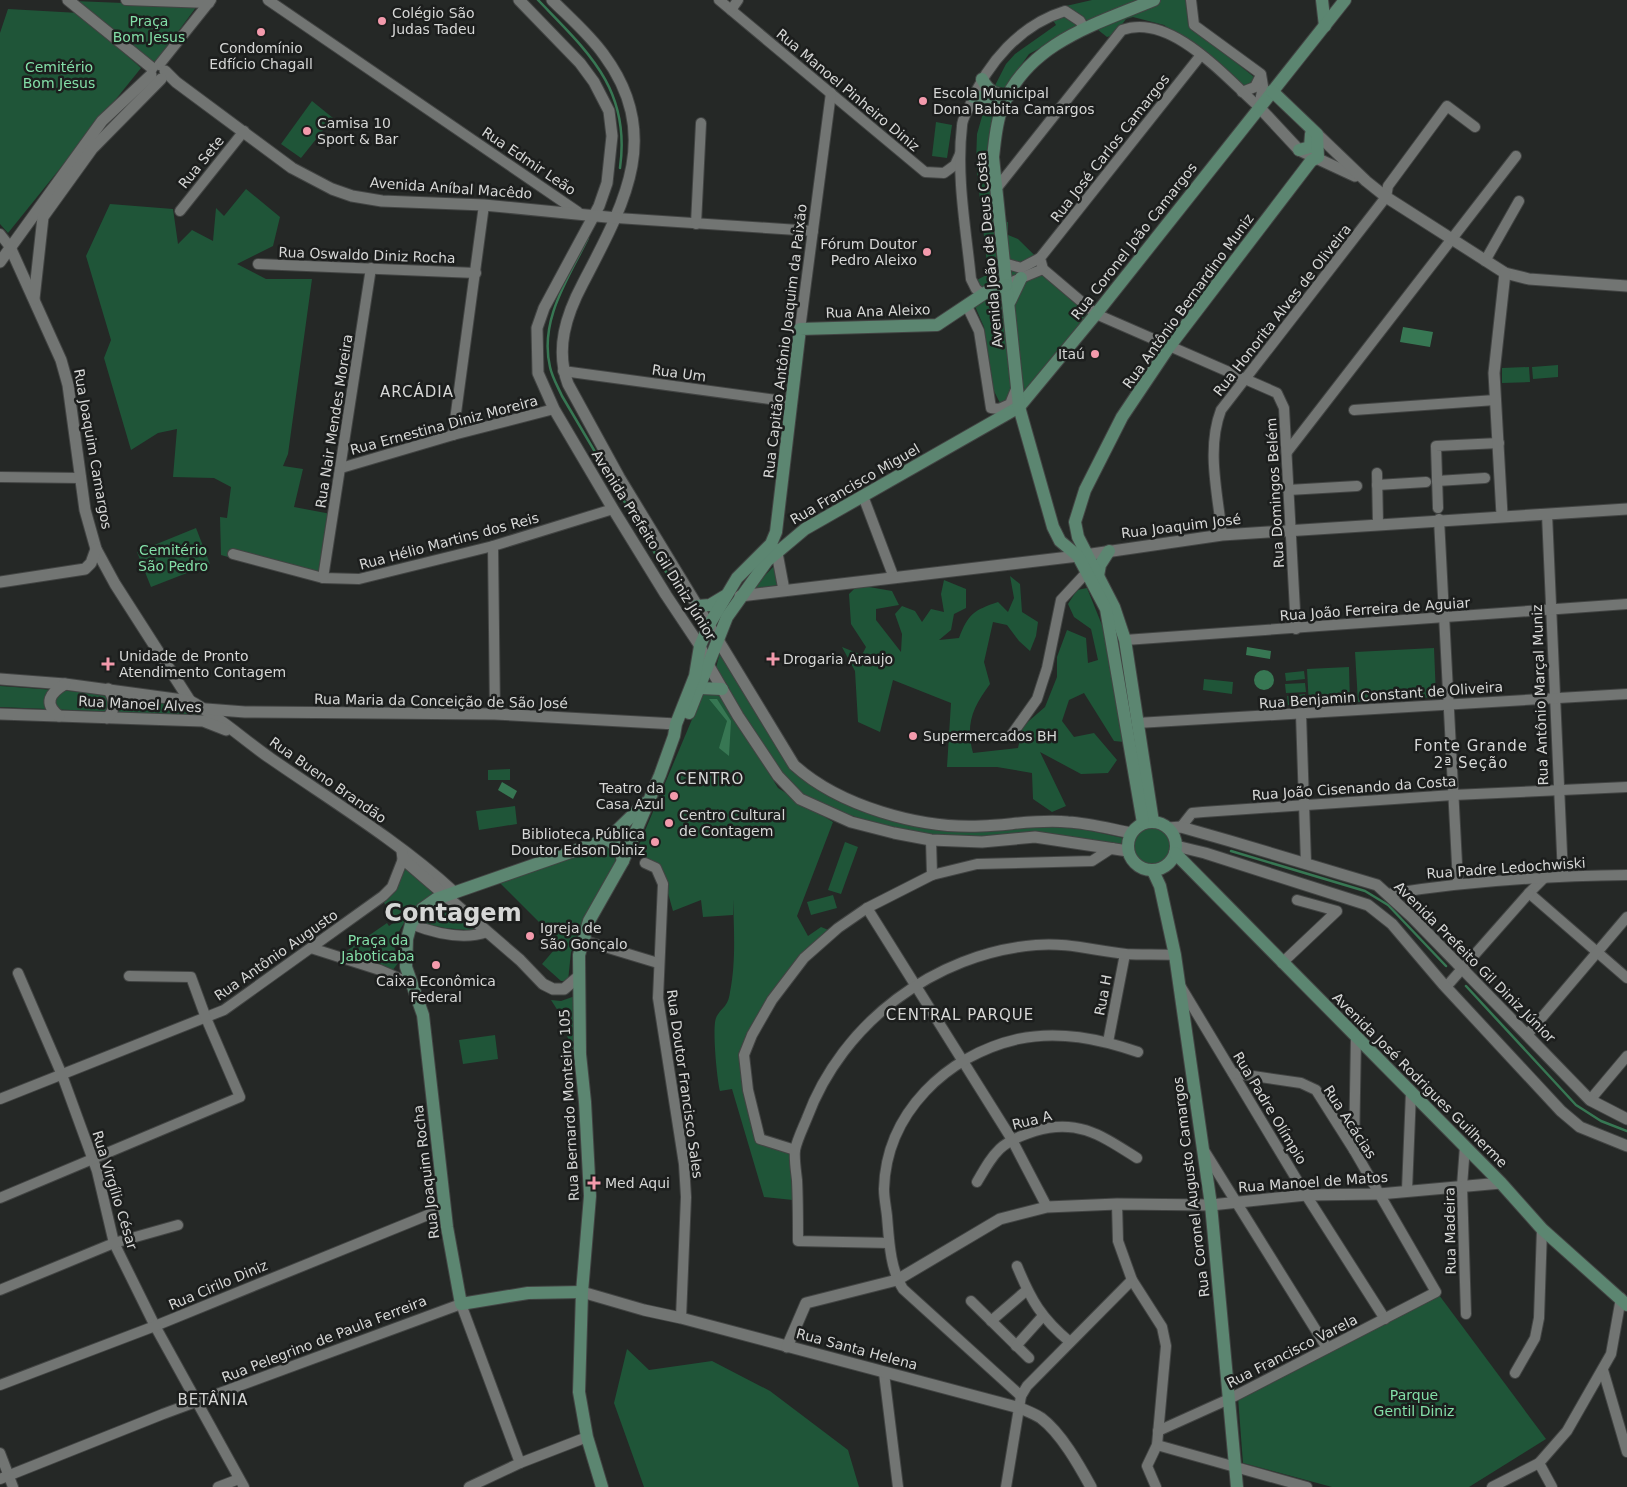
<svg xmlns="http://www.w3.org/2000/svg" width="1627" height="1487" viewBox="0 0 1627 1487" font-family="'DejaVu Sans',sans-serif">
  <style>
    .green { fill: #1f5538 }
    .water { fill: #377753 }
    .lines { fill: none; stroke-linecap: round; stroke-linejoin: round }
    .stream { stroke: #377753; stroke-width: 2.5 }
    .minor-casing { stroke: #424443; stroke-width: 12 }
    .tertiary-casing { stroke: #424443; stroke-width: 13 }
    .secondary-casing { stroke: #424443; stroke-width: 14 }
    .minor { stroke: #727573; stroke-width: 10 }
    .tertiary { stroke: #727573; stroke-width: 11 }
    .secondary { stroke: #5c8671; stroke-width: 12 }
    .poi-dot { fill: #f39aac; stroke: #1c1e1d; stroke-width: 2 }
    .labels { text-anchor: middle; stroke-width: 5; stroke-linejoin: round; paint-order: stroke }
    .poi-label { font-size: 14px; fill: #d6d7d6; stroke: #1c1e1d; text-anchor: start }
    .park-label { font-size: 14px; fill: #83dfa8; stroke: #1c1e1d }
    .street-label { font-size: 14px; fill: #d6d7d6; stroke: #1c1e1d }
    .neighbourhood-label { font-size: 15px; letter-spacing: 1px; fill: #d6d7d6; stroke: #1c1e1d }
    .town-label { font-size: 24px; font-weight: bold; fill: #d6d7d6; stroke: #1c1e1d }
  </style>
  <rect width="100%" height="100%" fill="#252826"/>
  <!-- green -->
  <g class="green">
    <path d="M1092,0H1187L1188,24L1254,77L1252,84L1246,88L1164,25L1133,17L1126,19L1114,35L1107,37L1088,22L1029,54L1004,89L988,158L997,267H1008L1002,223L1008,222V235L1018,239L1091,311L1033,387L1000,403L993,389L984,327L974,304L977,280L988,274L976,163L977,134L981,120L986,103L1006,64L1015,54L1056,25L1049,14L1066,6Z"/>
    <path d="M74,1L197,6L154,64Z"/>
    <path d="M8,9L79,13L141,68L8,233L0,224V33Z"/>
    <path d="M312,101L333,118L301,158L281,144Z"/>
    <path d="M936,122L952,125L947,158L932,156Z"/>
    <path d="M246,189L280,217L273,246L237,264L266,279H312L288,454L283,466L303,469L294,507L331,514L321,573L230,549L228,557L221,555L220,517L227,518L231,487L214,478L173,477L177,429L158,433L131,450L104,358L111,340L86,256L110,204L173,209L178,244L192,230L213,241L216,208L224,216Z"/>
    <path d="M1558,365V377L1533,379L1532,367Z"/>
    <path d="M1529,367L1530,382L1502,383V368Z"/>
    <path d="M196,528L210,564L151,587L137,552Z"/>
    <path d="M775,565L778,574L777,585L749,592Z"/>
    <path d="M1010,576L1020,584L1022,612L1038,622L1036,636L1030,651L1019,641L1007,625L993,622L984,662L990,684C973,707 965,724 973,753L1018,748L1023,726L1045,707L1057,677V657L1067,630L1086,638L1088,663L1098,660L1091,629L1074,617L1068,604L1077,590L1087,588L1106,635L1124,742L1114,741L1084,693L1069,700L1062,721L1074,737L1094,733L1117,760L1108,773L1081,774L1040,752L1066,806L1052,812L1033,799L1032,773L997,767H947L951,703L893,680L880,732L858,722L855,671L842,647L862,655L866,647L851,624L849,594L858,585L892,591L899,605L876,609V620L901,652L902,634L895,614L902,606L915,611L922,622L931,609L944,612L941,594L944,580L966,589V608L954,614L951,630L939,640L959,638C968,614 974,610 998,602L1008,612L1014,598Z"/>
    <path d="M1434,648L1436,697L1358,702L1355,652Z"/>
    <path d="M720,652L793,772L822,791L878,816L925,829L981,831L1033,826H1069L1123,838L1122,848L906,832L846,814L802,795L778,770L749,726L716,668Z"/>
    <path d="M1349,667L1350,704L1309,706L1307,669Z"/>
    <path d="M1304,671L1305,679L1286,681L1285,673Z"/>
    <path d="M1204,679L1233,682L1232,694L1203,690Z"/>
    <path d="M1305,683L1306,692L1286,693L1285,684Z"/>
    <path d="M0,686L150,697L185,702L211,716L0,707Z"/>
    <path d="M704,691H719L778,788L833,822L797,916L808,936L821,927L831,931L805,954L742,1053L757,1137L793,1152V1200L764,1197L732,1089L720,1091C717,1080 712,1028 716,1018C721,1007 728,1008 730,992C736,963 734,928 733,899V915L703,917L701,900L673,911C665,880 662,872 636,852Z"/>
    <path d="M1305,694L1306,704L1288,705L1287,696Z"/>
    <path d="M510,769V780H488V770Z"/>
    <path d="M515,806L517,824L479,830L476,811Z"/>
    <circle cx="1152" cy="846" r="18"/>
    <path d="M845,842L858,847L841,894L828,890Z"/>
    <path d="M598,847H608L616,852L615,864L571,952L568,981H561L542,964L560,943L498,881Z"/>
    <path d="M405,865L435,892C415,909 385,934 398,963L392,971L345,952L387,923L389,926L396,921L383,901L394,892Z"/>
    <path d="M833,895L837,908L811,915L807,902Z"/>
    <path d="M440,904L477,931L445,928L422,923Z"/>
    <path d="M575,996L573,1054L560,1014L551,1000L561,1001Z"/>
    <path d="M495,1035L498,1059L463,1064L459,1040Z"/>
    <path d="M1439,1295L1546,1439L1469,1487H1332L1243,1463L1238,1397Z"/>
    <path d="M627,1349L649,1370L712,1361L770,1391L848,1450L859,1487H644L614,1403Z"/>
  </g>
  <!-- water -->
  <g class="water">
    <path d="M1403,327L1433,332L1430,347L1400,342Z"/>
    <path d="M1247,647L1271,651L1270,659L1246,655Z"/>
    <circle cx="1264" cy="680" r="10"/>
    <path d="M709,699H717L731,721L729,756L719,748L727,721Z"/>
    <path d="M502,782L517,791L513,799L498,790Z"/>
  </g>
  <g class="lines">
    <!-- stream -->
    <g class="stream">
      <path d="M538,0C588,52 631,89 620,168"/>
      <path d="M588,238C568,279 539,320 550,367C552,377 558,387 562,396L669,577"/>
      <path d="M1231,851L1365,891L1388,905L1446,966"/>
      <path d="M1466,986L1576,1105L1601,1121L1627,1131"/>
    </g>
    <!-- minor casing -->
    <g class="minor-casing">
      <g id="minor">
        <path d="M126,0L209,3"/>
        <path d="M268,0L578,212"/>
        <path d="M719,0L925,172L944,173L955,165L960,154"/>
        <path d="M1191,0L1194,25L1261,74L1263,86L1259,107"/>
        <path d="M731,10L738,0"/>
        <path d="M1201,55L1040,258L1043,269L1096,314L1277,393L1284,408L1296,629"/>
        <path d="M159,65L211,0"/>
        <path d="M1242,92L1255,87L1261,75"/>
        <path d="M996,189L1122,30C1171,12 1226,78 1259,107"/>
        <path d="M180,211L244,131"/>
        <path d="M617,218L813,231"/>
        <path d="M696,224L701,123"/>
        <path d="M0,234L10,247"/>
        <path d="M1485,261L1519,201"/>
        <path d="M1004,263L1021,268L1040,258"/>
        <path d="M258,264L476,273"/>
        <path d="M1014,281L1043,269"/>
        <path d="M983,294L976,289L971,279C966,229 956,176 962,126C962,119 967,112 970,105C987,63 1020,25 1065,11L1080,21L1084,28"/>
        <path d="M967,306L979,331L991,408L999,409L1010,404L1016,389"/>
        <path d="M800,329L831,93"/>
        <path d="M563,371L791,402"/>
        <path d="M1354,410L1495,400"/>
        <path d="M453,435L484,205"/>
        <path d="M1287,452L1516,156"/>
        <path d="M341,468L453,435L554,409"/>
        <path d="M1377,473L1378,524"/>
        <path d="M0,477L81,478"/>
        <path d="M1437,481L1485,478"/>
        <path d="M1377,485L1426,482"/>
        <path d="M1288,490L1357,486"/>
        <path d="M863,496L894,578"/>
        <path d="M1438,508L1436,446L1499,443"/>
        <path d="M1547,514L1563,876"/>
        <path d="M1439,519L1458,883"/>
        <path d="M1222,535C1218,495 1206,449 1221,410L1386,197L1388,186L1447,106L1475,127"/>
        <path d="M493,546L495,714"/>
        <path d="M233,554L323,578L359,579L493,546L613,509"/>
        <path d="M323,578L371,268"/>
        <path d="M1125,640L1627,604"/>
        <path d="M1301,714L1306,863"/>
        <path d="M1137,723L1627,694"/>
        <path d="M1010,737L1037,699L1047,668L1061,600L1087,572"/>
        <path d="M1181,827L1192,813L1203,812L1453,795L1627,787"/>
        <path d="M931,840L932,875"/>
        <path d="M645,863L656,868L663,884L658,998L684,1164L686,1197L681,1318"/>
        <path d="M1545,877L1529,893L1627,978"/>
        <path d="M1388,894C1468,881 1547,876 1627,875"/>
        <path d="M867,908L1011,1138L1047,1207"/>
        <path d="M411,924C434,933 464,940 487,932"/>
        <path d="M582,940L658,963"/>
        <path d="M311,948L380,970L410,983"/>
        <path d="M1282,963L1337,911L1297,900"/>
        <path d="M18,973L62,1075L97,1171L114,1243L155,1326L244,1487"/>
        <path d="M1181,987L1306,1195L1385,1319"/>
        <path d="M1446,987L1529,893"/>
        <path d="M1527,1035L1627,917"/>
        <path d="M1108,1042L1125,954"/>
        <path d="M0,1099L224,1010L383,896L392,887L403,859"/>
        <path d="M1590,1100L1627,1056"/>
        <path d="M1465,1146L1462,1186L1466,1314"/>
        <path d="M795,1150L760,1139L748,1090L744,1055L752,1035L772,1000L804,958L838,928L867,908L932,875L977,864L1092,861L1112,848"/>
        <path d="M1354,1150L1356,1037"/>
        <path d="M1205,1152L1327,1348"/>
        <path d="M977,1182C995,1151 1000,1142 1035,1131C1078,1118 1102,1136 1137,1158"/>
        <path d="M1407,1190L1411,1092"/>
        <path d="M0,1198L240,1097L206,1018L191,977L129,976"/>
        <path d="M1117,1204L1118,1241L1132,1280L1162,1327L1166,1346L1157,1445L1147,1466L1156,1487"/>
        <path d="M889,1243L798,1241C798,1220 798,1200 797,1180C796,1171 794,1159 795,1150C797,1140 803,1128 807,1118C842,1023 935,953 1036,945C1067,942 1095,951 1126,954C1142,955 1159,954 1175,955"/>
        <path d="M1017,1266C1031,1300 1041,1318 1070,1342"/>
        <path d="M0,1290L114,1243L178,1225"/>
        <path d="M971,1301L1029,1358"/>
        <path d="M991,1321L1027,1290"/>
        <path d="M1016,1346L1042,1317"/>
        <path d="M1603,1370L1627,1452"/>
        <path d="M884,1373L898,1487"/>
        <path d="M1515,1373L1535,1338L1539,1318L1542,1229"/>
        <path d="M0,1385L155,1326L445,1208"/>
        <path d="M1021,1396L903,1289C890,1269 889,1240 887,1216C886,1207 884,1198 884,1189C886,1113 947,1055 1018,1039C1059,1030 1100,1039 1138,1052"/>
        <path d="M1158,1431L1229,1399L1436,1292L1354,1150L1316,1090L1301,1083L1233,1073"/>
        <path d="M1157,1445L1307,1487"/>
        <path d="M0,1453L13,1487"/>
        <path d="M1539,1463L1552,1487"/>
        <path d="M0,1479L163,1414L461,1304L520,1463"/>
        <path d="M218,1487L239,1479"/>
        <path d="M469,1487L520,1463L587,1437"/>
        <path d="M1006,1487L1021,1396L1027,1386L1132,1280"/>
        <path d="M1492,1487L1539,1463L1567,1431L1611,1354L1621,1298"/>
      </g>
    </g>
    <!-- tertiary casing -->
    <g class="tertiary-casing">
      <g id="tertiary">
        <path d="M68,0L152,68"/>
        <path d="M519,0L580,63L594,82L609,111L612,136L607,183L599,206L544,308L537,328L538,373L554,409L613,509L666,595L700,646L709,666L738,716L778,776L800,799L851,822L894,833L931,840L982,842L1035,837L1128,851"/>
        <path d="M552,0C570,18 590,35 604,55C664,136 623,206 583,283C566,315 555,349 568,384L619,477L794,765C839,806 920,829 981,826C1010,825 1038,819 1068,822C1089,823 1110,829 1131,833"/>
        <path d="M165,71L176,82L292,168L332,189L352,196L382,201L484,205L617,218"/>
        <path d="M1259,107L1299,150L1355,176"/>
        <path d="M1317,134L1366,181L1386,197L1505,273L1529,279L1627,286"/>
        <path d="M10,247L61,360L68,385L85,510L96,549L115,584L190,701"/>
        <path d="M0,262L102,121L151,75"/>
        <path d="M34,299L43,217L92,149L161,79"/>
        <path d="M1502,515L1494,373L1505,273"/>
        <path d="M773,547L777,553L784,590"/>
        <path d="M0,582L85,569L91,563L96,549"/>
        <path d="M740,596L1078,556L1222,535L1627,509"/>
        <path d="M0,679L65,684L190,701C217,715 244,740 270,758C332,801 398,841 454,892"/>
        <path d="M206,709L245,712L495,714L676,724"/>
        <path d="M0,714L203,721L226,730"/>
        <path d="M59,716C43,703 50,693 65,684"/>
        <path d="M107,718C116,710 115,699 108,689"/>
        <path d="M1168,828L1181,827L1230,841L1377,885L1412,917L1590,1100L1627,1119"/>
        <path d="M1176,846L1205,853L1368,905L1392,924L1443,984L1561,1111L1580,1127L1627,1146"/>
        <path d="M402,851L403,859L520,960L543,984L553,989H564L578,977"/>
        <path d="M582,1292L644,1310L681,1318L1020,1408C1027,1411 1035,1414 1041,1418C1061,1433 1079,1465 1091,1487"/>
        <path d="M787,1347L806,1303L897,1280L1000,1219L1047,1207L1117,1204L1211,1205L1306,1195L1379,1194L1501,1183"/>
      </g>
    </g>
    <!-- secondary casing -->
    <g class="secondary-casing">
      <g id="secondary">
        <path d="M1322,0L1325,26"/>
        <path d="M982,79C989,92 995,94 1009,96"/>
        <path d="M973,97H993L998,103"/>
        <path d="M1299,150L1310,147L1311,134"/>
        <path d="M1010,301L1021,278"/>
        <path d="M1098,576L1100,565L1109,551"/>
        <path d="M697,606L710,605L725,596"/>
        <path d="M700,688L722,689"/>
        <path d="M689,713L727,617L767,561L805,529L1019,407L1096,314L1345,0"/>
        <circle cx="1152" cy="846" r="24"/>
        <path d="M1153,822L1125,640L1114,607L1078,537L1075,522L1085,490L1122,417L1169,347L1311,161L1318,157L1317,134L1272,91"/>
        <path d="M1143,823L1106,609L1078,556L1060,541L1053,527L1019,407L993,157C995,141 996,123 1002,108C1027,43 1096,24 1154,0"/>
        <path d="M608,839L620,850L623,861"/>
        <path d="M1175,853L1501,1183L1542,1229L1627,1305"/>
        <path d="M1153,871L1160,886L1175,955L1211,1205L1237,1487"/>
        <path d="M582,1292L528,1293L461,1304L447,1227L423,1015L406,967L407,939L411,924L422,909L436,899L608,839L645,803"/>
        <path d="M602,1487L587,1437L579,1392L582,1292L590,1196L585,1102L580,1054L579,955L589,921L623,861L660,775L674,736L676,724L695,676L700,646L709,625L737,578L771,544L776,532L800,329L937,325L988,291L1006,285"/>
      </g>
    </g>
    <!-- minor -->
    <use href="#minor" class="minor"/>
    <!-- tertiary -->
    <use href="#tertiary" class="tertiary"/>
    <!-- secondary -->
    <use href="#secondary" class="secondary"/>
  </g>
  <!-- markers -->
  <g class="poi-dot">
    <circle cx="382" cy="21" r="5"/>
    <circle cx="261" cy="32" r="5"/>
    <circle cx="923" cy="101" r="5"/>
    <circle cx="307" cy="131" r="5"/>
    <circle cx="927" cy="252" r="5"/>
    <circle cx="1095" cy="354" r="5"/>
    <path d="M770.5 651.5h5v5h5v5h-5v5h-5v-5h-5v-5h5z"/>
    <path d="M105.5 656.5h5v5h5v5h-5v5h-5v-5h-5v-5h5z"/>
    <circle cx="913" cy="736" r="5"/>
    <circle cx="674" cy="796" r="5"/>
    <circle cx="669" cy="823" r="5"/>
    <circle cx="655" cy="842" r="5"/>
    <circle cx="530" cy="936" r="5"/>
    <circle cx="436" cy="965" r="5"/>
    <path d="M591.5 1175.5h5v5h5v5h-5v5h-5v-5h-5v-5h5z"/>
  </g>
  <g class="labels">
    <!-- poi labels -->
    <g class="poi-label">
      <text x="392" y="18">Colégio São<tspan x="392" dy="16">Judas Tadeu</tspan></text>
      <text x="261" y="53" text-anchor="middle">Condomínio<tspan x="261" dy="16">Edfício Chagall</tspan></text>
      <text x="933" y="98">Escola Municipal<tspan x="933" dy="16">Dona Babita Camargos</tspan></text>
      <text x="317" y="128">Camisa 10<tspan x="317" dy="16">Sport &amp; Bar</tspan></text>
      <text x="917" y="249" text-anchor="end">Fórum Doutor<tspan x="917" dy="16">Pedro Aleixo</tspan></text>
      <text x="1085" y="359" text-anchor="end">Itaú</text>
      <text x="119" y="661">Unidade de Pronto<tspan x="119" dy="16">Atendimento Contagem</tspan></text>
      <text x="783" y="664">Drogaria Araujo</text>
      <text x="923" y="741">Supermercados BH</text>
      <text x="664" y="793" text-anchor="end">Teatro da<tspan x="664" dy="16">Casa Azul</tspan></text>
      <text x="679" y="820">Centro Cultural<tspan x="679" dy="16">de Contagem</tspan></text>
      <text x="645" y="839" text-anchor="end">Biblioteca Pública<tspan x="645" dy="16">Doutor Edson Diniz</tspan></text>
      <text x="540" y="933">Igreja de<tspan x="540" dy="16">São Gonçalo</tspan></text>
      <text x="436" y="986" text-anchor="middle">Caixa Econômica<tspan x="436" dy="16">Federal</tspan></text>
      <text x="605" y="1188">Med Aqui</text>
    </g>
    <!-- park labels -->
    <g class="park-label">
      <text x="149" y="26">Praça<tspan x="149" dy="16">Bom Jesus</tspan></text>
      <text x="59" y="72">Cemitério<tspan x="59" dy="16">Bom Jesus</tspan></text>
      <text x="173" y="555">Cemitério<tspan x="173" dy="16">São Pedro</tspan></text>
      <text x="378" y="945">Praça da<tspan x="378" dy="16">Jaboticaba</tspan></text>
      <text x="1414" y="1400">Parque<tspan x="1414" dy="16">Gentil Diniz</tspan></text>
    </g>
    <!-- street labels -->
    <g class="street-label">
      <text transform="translate(848 90) rotate(40)" y="5">Rua Manoel Pinheiro Diniz</text>
      <text transform="translate(1110 148) rotate(-52)" y="5">Rua José Carlos Camargos</text>
      <text transform="translate(529 161) rotate(34)" y="5">Rua Edmir Leão</text>
      <text transform="translate(201 162) rotate(-51)" y="5">Rua Sete</text>
      <text transform="translate(451 188) rotate(4)" y="5">Avenida Aníbal Macêdo</text>
      <text transform="translate(1134 241) rotate(-52)" y="5">Rua Coronel João Camargos</text>
      <text transform="translate(989 250) rotate(-95)" y="5">Avenida João de Deus Costa</text>
      <text transform="translate(367 255) rotate(2)" y="5">Rua Oswaldo Diniz Rocha</text>
      <text transform="translate(1188 301) rotate(-54)" y="5">Rua Antônio Bernardino Muniz</text>
      <text transform="translate(1282 310) rotate(-52)" y="5">Rua Honorita Alves de Oliveira</text>
      <text transform="translate(878 311) rotate(-2)" y="5">Rua Ana Aleixo</text>
      <text transform="translate(785 341) rotate(-83)" y="5">Rua Capitão Antônio Joaquim da Paixão</text>
      <text transform="translate(679 373) rotate(8)" y="5">Rua Um</text>
      <text transform="translate(334 421) rotate(-81)" y="5">Rua Nair Mendes Moreira</text>
      <text transform="translate(444 425) rotate(-15)" y="5">Rua Ernestina Diniz Moreira</text>
      <text transform="translate(93 449) rotate(80)" y="5">Rua Joaquim Camargos</text>
      <text transform="translate(855 484) rotate(-30)" y="5">Rua Francisco Miguel</text>
      <text transform="translate(1275 493) rotate(-93)" y="5">Rua Domingos Belém</text>
      <text transform="translate(1181 526) rotate(-7)" y="5">Rua Joaquim José</text>
      <text transform="translate(449 541) rotate(-15)" y="5">Rua Hélio Martins dos Reis</text>
      <text transform="translate(654 545) rotate(58)" y="5">Avenida Prefeito Gil Diniz Júnior</text>
      <text transform="translate(1375 609) rotate(-4)" y="5">Rua João Ferreira de Aguiar</text>
      <text transform="translate(1381 695) rotate(-4)" y="5">Rua Benjamin Constant de Oliveira</text>
      <text transform="translate(1540 695) rotate(-92)" y="5">Rua Antônio Marçal Muniz</text>
      <text transform="translate(441 701) rotate(1)" y="5">Rua Maria da Conceição de São José</text>
      <text transform="translate(140 704) rotate(3)" y="5">Rua Manoel Alves</text>
      <text transform="translate(328 780) rotate(35)" y="5">Rua Bueno Brandão</text>
      <text transform="translate(1354 788) rotate(-4)" y="5">Rua João Cisenando da Costa</text>
      <text transform="translate(1506 868) rotate(-4)" y="5">Rua Padre Ledochwiski</text>
      <text transform="translate(276 955) rotate(-35)" y="5">Rua Antônio Augusto</text>
      <text transform="translate(1475 962) rotate(45)" y="5">Avenida Prefeito Gil Diniz Júnior</text>
      <text transform="translate(1103 995) rotate(-79)" y="5">Rua H</text>
      <text transform="translate(1420 1080) rotate(45)" y="5">Avenida José Rodrigues Guilherme</text>
      <text transform="translate(685 1084) rotate(82)" y="5">Rua Doutor Francisco Sales</text>
      <text transform="translate(569 1105) rotate(-93)" y="5">Rua Bernardo Monteiro 105</text>
      <text transform="translate(1270 1108) rotate(59)" y="5">Rua Padre Olímpio</text>
      <text transform="translate(1032 1120) rotate(-14)" y="5">Rua A</text>
      <text transform="translate(1350 1122) rotate(57)" y="5">Rua Acácias</text>
      <text transform="translate(426 1172) rotate(-97)" y="5">Rua Joaquim Rocha</text>
      <text transform="translate(1313 1182) rotate(-4)" y="5">Rua Manoel de Matos</text>
      <text transform="translate(1191 1187) rotate(-97)" y="5">Rua Coronel Augusto Camargos</text>
      <text transform="translate(115 1190) rotate(73)" y="5">Rua Virgílio César</text>
      <text transform="translate(1450 1231) rotate(-91)" y="5">Rua Madeira</text>
      <text transform="translate(218 1285) rotate(-23)" y="5">Rua Cirilo Diniz</text>
      <text transform="translate(324 1339) rotate(-21)" y="5">Rua Pelegrino de Paula Ferreira</text>
      <text transform="translate(857 1349) rotate(15)" y="5">Rua Santa Helena</text>
      <text transform="translate(1292 1351) rotate(-27)" y="5">Rua Francisco Varela</text>
    </g>
    <!-- neighbourhood labels -->
    <g class="neighbourhood-label">
      <text x="417" y="397">ARCÁDIA</text>
      <text x="1471" y="751">Fonte Grande<tspan x="1471" dy="17">2ª Seção</tspan></text>
      <text x="710" y="784">CENTRO</text>
      <text x="960" y="1020">CENTRAL PARQUE</text>
      <text x="213" y="1405">BETÂNIA</text>
    </g>
    <!-- town labels -->
    <g class="town-label">
      <text x="453" y="921">Contagem</text>
    </g>
  </g>
</svg>
